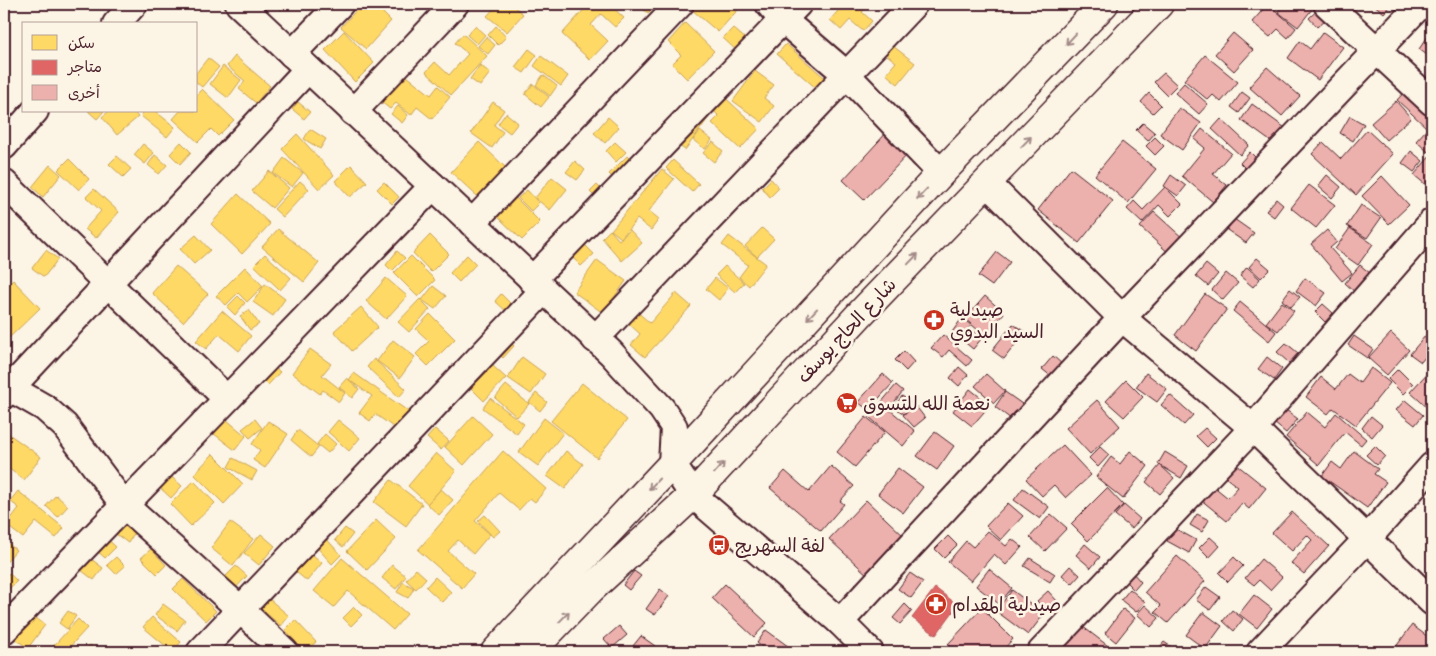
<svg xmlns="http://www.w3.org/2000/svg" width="1436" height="656" viewBox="0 0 1436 656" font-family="'Patrick Hand','Playpen Sans Arabic',sans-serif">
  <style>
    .homes { fill: #ffd966; stroke: #c9a154 }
    .shops { fill: #e06666; stroke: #b35154 }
    .building { fill: #edb1ad; stroke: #4a1f2b }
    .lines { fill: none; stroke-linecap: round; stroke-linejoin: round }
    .minor-casing { stroke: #4a1f2b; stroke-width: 30 }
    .major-casing { stroke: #4a1f2b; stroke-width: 31 }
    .minor { stroke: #fcf5e5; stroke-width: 26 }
    .major { stroke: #fcf5e5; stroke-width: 28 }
    .oneway { stroke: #a38a88 }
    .labels { text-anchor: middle; stroke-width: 5; stroke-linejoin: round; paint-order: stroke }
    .poi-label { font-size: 19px; fill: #4a1f2b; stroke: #fcf5e5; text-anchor: start }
    .street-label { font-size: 19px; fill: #4a1f2b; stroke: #fcf5e5 }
  </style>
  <rect width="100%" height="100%" fill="#fcf5e5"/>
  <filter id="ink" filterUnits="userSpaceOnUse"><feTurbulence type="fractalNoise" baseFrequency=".02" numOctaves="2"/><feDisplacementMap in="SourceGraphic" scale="10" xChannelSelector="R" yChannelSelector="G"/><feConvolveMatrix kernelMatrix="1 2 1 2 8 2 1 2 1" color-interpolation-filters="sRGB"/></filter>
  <g filter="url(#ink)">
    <!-- homes -->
    <g class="homes">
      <path d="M273,4H286L281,10Z"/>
      <path d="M362,4H384L379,9L391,21L366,49L341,27Z"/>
      <path d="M498,4H511L523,14L507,32L487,16Z"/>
      <path d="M589,4H609L624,18L615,27L601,14L591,25L608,41L590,60L562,34Z"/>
      <path d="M637,4H656L648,13Z"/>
      <path d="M696,4H743L718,32L691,9Z"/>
      <path d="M844,4H870L862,12L872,21L863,31L850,20L841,30L830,20Z"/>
      <path d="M685,23L714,51L687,79L672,64L681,55L668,42Z"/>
      <path d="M475,26L485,35L477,44L467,35Z"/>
      <path d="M496,26L506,37L498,45L488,35Z"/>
      <path d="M733,28L748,41L738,52L723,38Z"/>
      <path d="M344,31L374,63L355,82L325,50Z"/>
      <path d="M463,34L487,56L451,95L426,72L435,62L449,75L468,54L455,43Z"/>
      <path d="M486,37L495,45L488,54L478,46Z"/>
      <path d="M889,43L915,63L898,84L886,74L896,62L882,51Z"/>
      <path d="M786,44L826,79L817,89L777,54Z"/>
      <path d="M529,49L537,55L524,73L515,67Z"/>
      <path d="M235,56L270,86L256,103L239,89L245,81L227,66Z"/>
      <path d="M541,56L568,76L561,86L534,66Z"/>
      <path d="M208,58L219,67L202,87L196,82V73Z"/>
      <path d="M480,65L490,73L480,86L470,79Z"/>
      <path d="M223,66L241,80L228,98L210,84Z"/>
      <path d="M755,71L774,85L764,98L774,106L762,122L733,101Z"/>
      <path d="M403,73L431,95L438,86L450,97L432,119L417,107L411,115L396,103L390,109L380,101Z"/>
      <path d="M543,75L557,86L550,96L536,85Z"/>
      <path d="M533,84L549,97L541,107L525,94Z"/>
      <path d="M202,89L234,120L218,136L211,129L198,142L173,119L180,111H196V95Z"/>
      <path d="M719,92L759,129L740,149L712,123L719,116L707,105Z"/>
      <path d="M298,102L310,112L304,119L292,109Z"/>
      <path d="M493,102L504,110L494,125L503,132L492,148L471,133Z"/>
      <path d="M398,106L408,115L402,123L391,114Z"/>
      <path d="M699,109L709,117L685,150L675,143Z"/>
      <path d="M88,111H104L97,119Z"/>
      <path d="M109,111H133L138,117L117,135L102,117Z"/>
      <path d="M144,111H155L175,127L167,137L141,116Z"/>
      <path d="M506,113L518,123L510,133L498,124Z"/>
      <path d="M608,117L619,127L605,143L594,133Z"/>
      <path d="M310,129L326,139L320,149L304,139Z"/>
      <path d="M700,131L712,140L705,149L693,140Z"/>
      <path d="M297,134L334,175L319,189L282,149Z"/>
      <path d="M181,142L191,152L180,164L170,154Z"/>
      <path d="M479,142L505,167L478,197L451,172Z"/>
      <path d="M615,142L626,152L616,162L606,151Z"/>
      <path d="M713,142L723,151L714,162L703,153Z"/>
      <path d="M143,144L154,153L145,164L134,155Z"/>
      <path d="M155,155L167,165L159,174L148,165Z"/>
      <path d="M117,156L131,169L123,177L109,164Z"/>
      <path d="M627,156L639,168L622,186L609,174Z"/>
      <path d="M284,158L303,173L292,187L273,173Z"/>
      <path d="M69,159L89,179L79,190L58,170Z"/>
      <path d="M673,160L699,184L692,192L666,168Z"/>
      <path d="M575,161L585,170L577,180L566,172Z"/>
      <path d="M50,165L61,175L43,197L32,187Z"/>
      <path d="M351,165L367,182L350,197L335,181Z"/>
      <path d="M662,169L674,179L649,211L659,219L651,230L637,219L621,238L611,230Z"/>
      <path d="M269,171L289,188L272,208L252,191Z"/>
      <path d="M552,177L567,189L550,210L535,198Z"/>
      <path d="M771,179L779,188L770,197L762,188Z"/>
      <path d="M300,181L309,189L283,217L274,209Z"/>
      <path d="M384,182L399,197L392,204L377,189Z"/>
      <path d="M597,185L607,195L600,202L590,192Z"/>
      <path d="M94,189L119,212L96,238L85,229L101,211L86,197Z"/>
      <path d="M527,190L539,203L531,211L518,198Z"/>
      <path d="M238,194L270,224L242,254L211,224Z"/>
      <path d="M514,196L540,222L522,240L496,215Z"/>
      <path d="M762,228L774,239L757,257L745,246Z"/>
      <path d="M278,229L319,263L304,282L262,247Z"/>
      <path d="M610,230L619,240L630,230L642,243L622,261L602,238Z"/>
      <path d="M196,235L210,250L194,264L180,249Z"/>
      <path d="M430,235L449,254L431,272L413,253Z"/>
      <path d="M729,236L766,264L749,286L739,277L748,265L722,245Z"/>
      <path d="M581,241L594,254L581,266L568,253Z"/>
      <path d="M46,250L58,259L44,277L32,268Z"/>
      <path d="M397,251L405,258L392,271L386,265Z"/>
      <path d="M265,254L291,278L280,290L254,265Z"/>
      <path d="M467,255L476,264L459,282L450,273Z"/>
      <path d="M411,256L435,280L418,297L394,273Z"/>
      <path d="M597,260L626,281L603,313L574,292Z"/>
      <path d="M176,266L208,294L183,322L152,293Z"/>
      <path d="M725,266L744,283L735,292L716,275Z"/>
      <path d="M245,267L263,286L247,302L238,293L226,305L216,296Z"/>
      <path d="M386,278L407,296L386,319L366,301Z"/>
      <path d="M715,278L728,288L719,300L706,289Z"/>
      <path d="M13,280L40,308L9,338L4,332V289Z"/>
      <path d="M265,284L285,299L273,316L253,302Z"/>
      <path d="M433,286L446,296L435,309L422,300Z"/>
      <path d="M676,293L691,306L645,357L631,345L640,334L626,321L635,310L650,323Z"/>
      <path d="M501,294L512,305L506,311L495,301Z"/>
      <path d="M238,296L245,303L235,315L227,307Z"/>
      <path d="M420,299L430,309L409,332L398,322Z"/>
      <path d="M361,307L378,327L352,351L334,331Z"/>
      <path d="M249,310L259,324L250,330L240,316Z"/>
      <path d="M222,311L251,336L239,351L219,334L206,349L196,341Z"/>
      <path d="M430,314L455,339L428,366L416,354L429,341L416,329Z"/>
      <path d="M506,337L514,346L503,358L494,349Z"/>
      <path d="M393,340L415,357L400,378L377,361Z"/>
      <path d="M310,349L331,364L322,375L345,393L339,402L323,390L320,394L292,373Z"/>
      <path d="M522,357L545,374L531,394L508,378Z"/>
      <path d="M374,359L406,389L399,397L367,367Z"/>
      <path d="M271,364L280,372L268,385L260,377Z"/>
      <path d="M493,366L506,378L484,401L471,388Z"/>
      <path d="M354,373L409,412L396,429L375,414L370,421L359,413L372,396L349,380Z"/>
      <path d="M347,378L359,389L352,398L339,387Z"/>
      <path d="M582,383L627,420L597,458L551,421Z"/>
      <path d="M506,385L529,404L517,417L495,398Z"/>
      <path d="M536,393L547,402L540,411L529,402Z"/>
      <path d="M490,398L524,424L517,434L483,408Z"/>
      <path d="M221,415L246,436L235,450L209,430Z"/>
      <path d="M473,416L492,434L464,465L445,447Z"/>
      <path d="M544,418L563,433L538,466L519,452Z"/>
      <path d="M255,419L262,428L250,438L242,429Z"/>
      <path d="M338,420L360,438L349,451L328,432Z"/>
      <path d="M268,421L288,434L265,468L253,460L260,450L252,444Z"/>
      <path d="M435,429L449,441L441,450L427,438Z"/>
      <path d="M298,430L319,447L311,457L291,440Z"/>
      <path d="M6,432L41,457L24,480L4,465V435Z"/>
      <path d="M325,434L336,444L328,453L317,444Z"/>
      <path d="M503,451L546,489L535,502L530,498L519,510L499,493L475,521L490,534L473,554L458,540L448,551L474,574L462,588L418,550Z"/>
      <path d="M566,451L583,464L565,489L547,476Z"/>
      <path d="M436,453L456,471L428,504L408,486Z"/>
      <path d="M213,454L243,484L224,504L194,474Z"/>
      <path d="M233,458L257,471L252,480L228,467Z"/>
      <path d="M168,474L182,486L171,498L157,485Z"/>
      <path d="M391,480L422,504L406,526L374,502Z"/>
      <path d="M194,481L215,503L191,526L170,504Z"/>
      <path d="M441,489L453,500L439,515L427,504Z"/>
      <path d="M18,491L64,528L56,538L36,522L23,538L6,525L19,508L10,501Z"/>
      <path d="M56,495L68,506L58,517L46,506Z"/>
      <path d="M485,515L500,531L493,537L478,521Z"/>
      <path d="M376,520L396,539L367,570L347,551Z"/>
      <path d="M120,521L135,532L128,543L112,531Z"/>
      <path d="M230,522L253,539L233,566L211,548Z"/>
      <path d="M345,528L353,534L343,547L335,540Z"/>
      <path d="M261,534L275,546L259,565L244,553Z"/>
      <path d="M322,534L341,555L332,564L313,543Z"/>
      <path d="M105,537L116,547L105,558L95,549Z"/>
      <path d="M4,540L16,550L4,565Z"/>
      <path d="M151,549L166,565L157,574L141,558Z"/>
      <path d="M312,554L322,563L307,581L296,572Z"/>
      <path d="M86,555L103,568L94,580L77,567Z"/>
      <path d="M116,557L125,566L116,574L107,565Z"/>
      <path d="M342,558L407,614L393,630L348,591L334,607L314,591Z"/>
      <path d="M392,565L406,576L396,589L382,578Z"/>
      <path d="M236,566L247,576L230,594L219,583Z"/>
      <path d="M416,569L426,578L416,589L406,580Z"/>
      <path d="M9,573L17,581L4,594V579Z"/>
      <path d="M435,577L451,592L442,602L426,587Z"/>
      <path d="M183,579L216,611L206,621L173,589Z"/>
      <path d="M403,582L414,588L408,598L397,592Z"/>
      <path d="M268,598L289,616L281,626L260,608Z"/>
      <path d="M163,604L185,620L177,631L155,615Z"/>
      <path d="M354,607L362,615L351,626L343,618Z"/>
      <path d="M68,611L76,616L67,629L59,623Z"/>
      <path d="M31,614L45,625L28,648L14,638Z"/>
      <path d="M152,617L181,642L173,652L143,627Z"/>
      <path d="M78,619L87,628L65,652H50L49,651Z"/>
      <path d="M295,620L316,642L305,652L285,630Z"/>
      <path d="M90,645L99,652H84Z"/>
      <path d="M251,645L260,652H245Z"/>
      <path d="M38,646L46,652H33Z"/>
    </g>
    <!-- shops -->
    <path class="shops" d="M935,588L958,605L936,635L912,618Z"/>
    <!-- building -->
    <g class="building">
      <path d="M1268,4L1296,28L1288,38L1278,29L1270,37L1252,22Z"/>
      <path d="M1284,4H1316L1298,27L1278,12Z"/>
      <path d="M1324,4L1334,12L1317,27L1309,18Z"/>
      <path d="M1373,4H1392L1384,13Z"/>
      <path d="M1432,31V55L1431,58L1419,49Z"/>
      <path d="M1323,32L1343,47L1318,80L1288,58L1300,41L1310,49Z"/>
      <path d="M1233,33L1253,50L1234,71L1215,54Z"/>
      <path d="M1205,55L1238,82L1221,102L1213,95L1208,100L1184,80Z"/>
      <path d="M1267,67L1300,96L1282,116L1249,87Z"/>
      <path d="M1164,73L1177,85L1167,95L1154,82Z"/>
      <path d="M1184,83L1208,104L1199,114L1175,93Z"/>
      <path d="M1412,84L1415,100L1432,115V120L1426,127L1397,100Z"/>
      <path d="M1242,92L1250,98L1239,113L1231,107Z"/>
      <path d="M1149,93L1161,105L1153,113L1141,102Z"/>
      <path d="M1396,101L1411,118L1386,140L1371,123Z"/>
      <path d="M1252,104L1288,130L1277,146L1241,120Z"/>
      <path d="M1179,108L1201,123L1182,150L1160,134Z"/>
      <path d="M1350,116L1364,124L1353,141L1340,133Z"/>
      <path d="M1221,119L1249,145L1240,155L1212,129Z"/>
      <path d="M1143,123L1155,133L1148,141L1136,130Z"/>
      <path d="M1202,129L1231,153L1213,174L1227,185L1213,202L1182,176L1205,148L1194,139Z"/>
      <path d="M889,130L911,151L864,200L843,180Z"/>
      <path d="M1367,130L1393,154L1356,195L1312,154L1323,142L1341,159Z"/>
      <path d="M1426,130L1432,136V147L1428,152L1416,141Z"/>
      <path d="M1155,137L1164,146L1155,155L1146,146Z"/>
      <path d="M1122,142L1156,169L1128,203L1095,175Z"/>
      <path d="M1411,151L1423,161L1414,172L1402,163Z"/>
      <path d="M1250,152L1259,161L1249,172L1240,163Z"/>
      <path d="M1432,154V177L1426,185L1414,175Z"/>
      <path d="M1071,168L1113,201L1079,243L1038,210Z"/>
      <path d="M1171,175L1186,186L1178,196L1164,186Z"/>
      <path d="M1327,175L1341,187L1332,198L1318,186Z"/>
      <path d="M1382,176L1409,205L1389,224L1362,196Z"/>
      <path d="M1309,185L1335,205L1316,228L1291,208Z"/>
      <path d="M1165,187L1182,204L1170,216L1159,205L1142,223L1127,209L1134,201L1143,210Z"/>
      <path d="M1276,199L1283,205L1274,217L1266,211Z"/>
      <path d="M1361,205L1381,218L1367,238L1347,226Z"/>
      <path d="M1154,212L1185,240L1171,255L1140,227Z"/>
      <path d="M1234,219L1254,233L1246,243L1227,230Z"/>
      <path d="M1350,228L1373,244L1358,265L1335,249Z"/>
      <path d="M1327,230L1337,242L1330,248L1352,273L1342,281L1311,244Z"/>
      <path d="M997,252L1010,262L992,286L978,276Z"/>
      <path d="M1257,258L1270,269L1261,278L1249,267Z"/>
      <path d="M1206,264L1218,274L1208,286L1196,276Z"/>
      <path d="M1360,265L1371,274L1356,293L1345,283Z"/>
      <path d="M1247,267L1260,279L1253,287L1240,276Z"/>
      <path d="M1226,273L1238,283L1223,300L1212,290Z"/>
      <path d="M1305,278L1326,293L1316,306L1296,291Z"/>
      <path d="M1290,289L1300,297L1291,307L1282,300Z"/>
      <path d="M1205,294L1227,309L1196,351L1175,335Z"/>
      <path d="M985,296L1004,313L985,336L965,319Z"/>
      <path d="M1240,302L1276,332L1269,341L1233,311Z"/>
      <path d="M1282,302L1294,311L1278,331L1266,323Z"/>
      <path d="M1323,304L1333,313L1325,322L1315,312Z"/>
      <path d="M962,318L971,325L960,342L950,335Z"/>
      <path d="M1013,324L1025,332L1004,359L992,350Z"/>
      <path d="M970,329L982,338L973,349L962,340Z"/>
      <path d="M1431,329L1432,349L1421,362L1410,354Z"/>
      <path d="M1391,333L1409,350L1387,375L1368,358Z"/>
      <path d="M943,335L972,360L967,366L949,350L943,357L931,348Z"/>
      <path d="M1354,336L1373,349L1367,358L1348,345Z"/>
      <path d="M1286,343L1298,353L1289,363L1277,352Z"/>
      <path d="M904,351L914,362L906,371L895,360Z"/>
      <path d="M1053,356L1072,373L1062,385L1042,369Z"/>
      <path d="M1267,357L1282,369L1274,380L1258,369Z"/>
      <path d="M959,367L968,375L959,386L950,378Z"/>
      <path d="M1371,368L1390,383L1356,425L1333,408L1328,414L1306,397L1321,377L1336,389L1348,374L1360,383Z"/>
      <path d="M1432,368V408L1430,410L1410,392Z"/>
      <path d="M1398,369L1413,384L1403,394L1388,379Z"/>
      <path d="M1146,373L1167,389L1157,402L1136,387Z"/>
      <path d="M883,374L893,383L868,410L858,402Z"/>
      <path d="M986,374L1005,391L994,403L975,386Z"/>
      <path d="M1126,380L1143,397L1124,417L1106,401Z"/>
      <path d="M896,385L903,391L889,409L915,431L903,446L869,417Z"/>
      <path d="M970,389L990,405L972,426L953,411Z"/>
      <path d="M1005,392L1022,404L1011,419L995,407Z"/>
      <path d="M1170,395L1193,415L1184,425L1161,405Z"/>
      <path d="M902,396L912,403L904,414L894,407Z"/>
      <path d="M1097,400L1120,426L1090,454L1066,428Z"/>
      <path d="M1405,400L1423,415L1415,425L1396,410Z"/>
      <path d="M915,405L925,418L914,427L903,415Z"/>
      <path d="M1286,410L1298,419L1286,433L1274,423Z"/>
      <path d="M1307,412L1325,427L1336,413L1366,439L1361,445L1345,432L1319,465L1286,437Z"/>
      <path d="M1371,416L1382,425L1372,437L1362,428Z"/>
      <path d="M866,417L885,432L855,467L837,452Z"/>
      <path d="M1205,428L1216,438L1207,447L1196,436Z"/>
      <path d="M935,432L954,446L937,470L917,456Z"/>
      <path d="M1063,445L1091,475L1066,498L1054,485L1042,496L1026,479Z"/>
      <path d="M1375,446L1385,456L1377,465L1366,455Z"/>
      <path d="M1100,447L1109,455L1098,467L1089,458Z"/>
      <path d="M1130,451L1148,466L1123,499L1096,477L1111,457L1120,464Z"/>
      <path d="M1354,451L1378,469L1374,474L1386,482L1367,508L1322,476L1332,462L1341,469Z"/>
      <path d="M1165,452L1188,466L1181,478L1158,464Z"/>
      <path d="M1236,464L1266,488L1249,509L1242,503L1227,521L1200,499L1212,485L1228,498L1238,487L1225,477Z"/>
      <path d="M1160,465L1174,478L1160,494L1146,482Z"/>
      <path d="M831,466L854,486L840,501L844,504L821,531L770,488L785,471L809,492Z"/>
      <path d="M898,468L923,487L903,513L878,494Z"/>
      <path d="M1023,488L1049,507L1040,519L1014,500Z"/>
      <path d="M1107,488L1123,505L1088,541L1071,524Z"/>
      <path d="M866,500L907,539L871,578L829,539Z"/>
      <path d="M1008,503L1023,516L1001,540L986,526Z"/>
      <path d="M1124,505L1140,519L1132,529L1115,515Z"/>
      <path d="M1292,512L1329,546L1304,574L1291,563L1312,540L1307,535L1292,551L1272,533Z"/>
      <path d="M1051,514L1067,528L1045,551L1030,537Z"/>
      <path d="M1197,514L1209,520L1202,532L1190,525Z"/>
      <path d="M1174,528L1196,540L1189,553L1167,541Z"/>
      <path d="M988,531L1006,546L1012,539L1022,547L1006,565L994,554L971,581L948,562L966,541L973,547Z"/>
      <path d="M948,536L957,545L944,558L935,549Z"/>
      <path d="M1210,537L1220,546L1209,558L1199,548Z"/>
      <path d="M1085,544L1100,557L1091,568L1076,555Z"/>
      <path d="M1177,556L1205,581L1168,623L1155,612L1161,606L1145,592Z"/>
      <path d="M1234,557L1243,566L1228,582L1219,573Z"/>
      <path d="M1030,558L1055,574L1050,582L1024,566Z"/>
      <path d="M1261,559L1282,577L1270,590L1259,580L1254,585L1245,578Z"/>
      <path d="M1070,566L1080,575L1072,584L1062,575Z"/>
      <path d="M989,569L1012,588L999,604L976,586Z"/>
      <path d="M634,571L641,576L629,590L623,585Z"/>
      <path d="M1132,572L1141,582L1134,590L1124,580Z"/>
      <path d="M910,573L923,582L911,598L898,589Z"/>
      <path d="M725,584L767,623L754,637L712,598Z"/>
      <path d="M1206,587L1220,597L1210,610L1196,600Z"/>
      <path d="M660,589L669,596L655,615L646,609Z"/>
      <path d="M1130,589L1145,602L1136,612L1121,600Z"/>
      <path d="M1012,590L1044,614L1028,635L996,611Z"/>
      <path d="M1048,591L1058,602L1047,612L1037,601Z"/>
      <path d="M1254,595L1272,609L1257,628L1239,614Z"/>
      <path d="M905,604L912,611L900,624L893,618Z"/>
      <path d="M1145,605L1159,618L1151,627L1137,614Z"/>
      <path d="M982,608L1013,639L1001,652H957L948,644Z"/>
      <path d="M1123,609L1135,618L1116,642L1105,633Z"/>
      <path d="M1232,610L1243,619L1234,631L1223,621Z"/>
      <path d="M1203,612L1222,626L1205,649L1186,635Z"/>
      <path d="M1078,623L1116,652H1071L1061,645Z"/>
      <path d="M1412,625L1432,640V652H1392Z"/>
      <path d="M619,626L627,635L612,648L604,639Z"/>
      <path d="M766,630L796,652H769L757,643Z"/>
      <path d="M641,636L655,646L650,652H641L633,646Z"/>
      <path d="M1164,642L1179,652H1156Z"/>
    </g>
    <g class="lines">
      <!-- minor casing -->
      <g class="minor-casing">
        <g id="minor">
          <path d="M239,4L611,353L662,409L674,427L672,464L693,495L840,622L870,652"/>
          <path d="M769,4L783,20L846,74L941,173"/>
          <path d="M1327,4L1432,102"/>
          <path d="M116,24L134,4"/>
          <path d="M292,54L340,4"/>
          <path d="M353,112L455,4"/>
          <path d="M4,146L35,111"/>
          <path d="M4,183L226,398"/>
          <path d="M987,183L1122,318L1253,428L1432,602"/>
          <path d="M472,223L680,4"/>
          <path d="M532,280L798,4"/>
          <path d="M595,339L914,4"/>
          <path d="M10,388L45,408L65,426L124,505L241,610L285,652"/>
          <path d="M4,395L308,69"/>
          <path d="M840,622L1122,318L1421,4"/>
          <path d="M4,630L433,186"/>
          <path d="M200,652L543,291"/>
          <path d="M1041,652L1253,428L1432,222"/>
          <path d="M1260,652L1367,539L1432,466"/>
        </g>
      </g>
      <!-- major casing -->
      <g class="major-casing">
        <g id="major">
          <path d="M495,652L672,464L941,173L1104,4"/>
          <path d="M530,652L591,589L693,495L861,313L1159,4"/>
        </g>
      </g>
      <!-- minor -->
      <use href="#minor" class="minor"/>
      <!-- major -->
      <use href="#major" class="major"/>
    </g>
    <!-- one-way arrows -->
    <defs><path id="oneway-shaft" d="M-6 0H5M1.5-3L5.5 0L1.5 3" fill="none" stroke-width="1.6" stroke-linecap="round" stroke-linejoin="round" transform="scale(1.25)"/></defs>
    <g class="oneway">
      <use href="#oneway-shaft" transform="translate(1071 39) rotate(133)"/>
      <use href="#oneway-shaft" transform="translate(1026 142) rotate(-46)"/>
      <use href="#oneway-shaft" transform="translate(922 194) rotate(133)"/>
      <use href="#oneway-shaft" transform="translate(913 259) rotate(-46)"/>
      <use href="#oneway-shaft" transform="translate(812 314) rotate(133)"/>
      <use href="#oneway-shaft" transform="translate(719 468) rotate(-47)"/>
      <use href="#oneway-shaft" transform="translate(654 484) rotate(133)"/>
      <use href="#oneway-shaft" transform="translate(564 617) rotate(-46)"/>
    </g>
  </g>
  <!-- icons -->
  <defs>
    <g id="pharmacy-disc" transform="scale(1.125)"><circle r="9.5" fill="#c8321e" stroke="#fcf5e5"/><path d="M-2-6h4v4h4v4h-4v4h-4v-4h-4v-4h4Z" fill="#fff"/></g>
    <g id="supermarket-disc" transform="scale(1.125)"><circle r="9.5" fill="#c8321e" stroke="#fcf5e5"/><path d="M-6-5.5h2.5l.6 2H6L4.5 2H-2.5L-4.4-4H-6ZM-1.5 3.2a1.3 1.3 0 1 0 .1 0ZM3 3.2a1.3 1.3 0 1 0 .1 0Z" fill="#fff"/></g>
    <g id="bus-disc" transform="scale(1.125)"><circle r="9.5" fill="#c8321e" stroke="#fcf5e5"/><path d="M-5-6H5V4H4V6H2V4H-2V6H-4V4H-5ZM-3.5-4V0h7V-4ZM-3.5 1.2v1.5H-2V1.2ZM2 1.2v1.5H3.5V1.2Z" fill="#fff"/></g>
  </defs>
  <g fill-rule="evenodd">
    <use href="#pharmacy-disc" x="934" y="320"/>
    <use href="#supermarket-disc" x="847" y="403"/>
    <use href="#bus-disc" x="719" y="545"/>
    <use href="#pharmacy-disc" x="936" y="604"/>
  </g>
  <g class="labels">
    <!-- poi labels -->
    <g class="poi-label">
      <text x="950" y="316">صيدلية<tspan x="950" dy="22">السيد البدوي</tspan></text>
      <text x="863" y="410">نعمة الله للتسوق</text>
      <text x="735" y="552">لفة السهريج</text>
      <text x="952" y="611">صيدلية المقدام</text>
    </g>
    <!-- street labels -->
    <g class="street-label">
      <text transform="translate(846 330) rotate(-47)" y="7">شارع الحاج يوسف</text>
    </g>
  </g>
  <!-- margin -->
  <rect width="1436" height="656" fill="none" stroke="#fcf5e5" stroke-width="20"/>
  <rect x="10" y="10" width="1416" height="636" fill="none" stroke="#4a1f2b" stroke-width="2" filter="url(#ink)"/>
  <!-- legend -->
  <rect x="22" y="22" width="175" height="90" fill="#fcf5e5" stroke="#b59f9b"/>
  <rect x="32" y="35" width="25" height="15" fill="#ffd966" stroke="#b59f9b"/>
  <text x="68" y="48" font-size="15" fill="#4a1f2b">سكن</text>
  <rect x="32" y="60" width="25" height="15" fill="#e06666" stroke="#b59f9b"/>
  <text x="68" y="72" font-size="15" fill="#4a1f2b">متاجر</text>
  <rect x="32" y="85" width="25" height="15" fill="#edb1ad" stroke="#b59f9b"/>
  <text x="68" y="98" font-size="15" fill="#4a1f2b">أخرى</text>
</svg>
